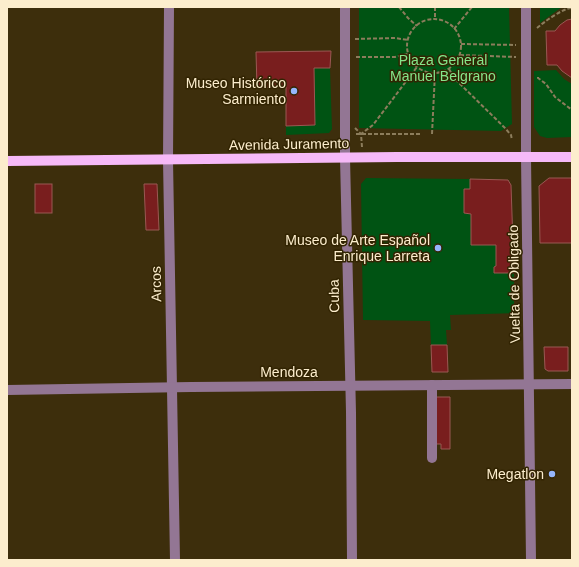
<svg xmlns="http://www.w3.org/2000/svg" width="579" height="567" viewBox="0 0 579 567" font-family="Arial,sans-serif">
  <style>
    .green { fill: #005313 }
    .building { fill: #791e1e; stroke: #9a5853 }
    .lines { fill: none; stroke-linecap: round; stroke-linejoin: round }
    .path { stroke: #8c7d5c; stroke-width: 2; stroke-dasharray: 4 2; stroke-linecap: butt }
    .minor { stroke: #937694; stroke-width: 10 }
    .major { stroke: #f6b9f8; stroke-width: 10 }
    .poi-dot { fill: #96b6fd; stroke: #322402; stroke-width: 1.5 }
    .labels { text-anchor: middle; stroke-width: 3; stroke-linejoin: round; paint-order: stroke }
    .park-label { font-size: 14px; fill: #84e68a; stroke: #322402 }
    .poi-label { font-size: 14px; fill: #fcedcd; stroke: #322402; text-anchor: end }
    .street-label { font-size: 14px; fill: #fcedcd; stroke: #322402 }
  </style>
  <rect width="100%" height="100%" fill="#3d2e0c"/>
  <!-- green -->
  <g class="green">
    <path d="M359,7H509L512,124L501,131L359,128Z"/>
    <path d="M540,7H572H562L540,23Z"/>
    <path d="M314,68H330L332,129L329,133L286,135V126L315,125Z"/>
    <path d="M556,70L564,79L572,84V137L547,138L540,136L534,127V71Z"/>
    <path d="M366,178L470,179V189H464V213L471,214V245H496V266L494,267V273H514V313L450,315L451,330H446L447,345H431L430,321L363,320L361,184Z"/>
  </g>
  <!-- building -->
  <g class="building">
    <path d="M572,19V78L562,71L557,65H547L546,31H555L560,25L567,20Z"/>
    <path d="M331,51L330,68H314L315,125L286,126V87L257,88L256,52Z"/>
    <path d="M549,178H572V243H540L539,186Z"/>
    <path d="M470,179L508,180L511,185L514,273H494V267L496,266V245H471V214L464,213V189H470Z"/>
    <rect x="35" y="184" width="17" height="29"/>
    <path d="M144,184H157L159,230H146Z"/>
    <path d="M431,345H447L448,372H432Z"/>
    <path d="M544,347H568V371H548L545,369Z"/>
    <path d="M436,397H450V449H441V444H436Z"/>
  </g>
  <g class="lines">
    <!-- path -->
    <g class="path">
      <path d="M399,7L408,18L417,26"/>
      <path d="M435,7V20"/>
      <circle cx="434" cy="46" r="27"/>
      <path d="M537,28C544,22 563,8 572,8"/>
      <path d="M454,29L472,7"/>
      <path d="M355,39L395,38L408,40"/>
      <path d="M461,44L516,45"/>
      <path d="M460,55L516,57"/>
      <path d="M356,57H395L408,54"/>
      <path d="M449,69L455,79L505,128L511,135L512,140"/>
      <path d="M538,77V78L546,84L555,97L572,110"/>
      <path d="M355,128L361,134"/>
      <path d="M356,134H422"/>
      <path d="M432,134L435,73"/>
      <path d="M362,147L361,134L373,125L417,67"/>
    </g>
    <!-- minor -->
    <g class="minor">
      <path d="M169,7L168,160L175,560"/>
      <path d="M345,7V158L351,412L352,560"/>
      <path d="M526,7V157L531,560"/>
      <path d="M432,385V458"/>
      <path d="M7,390L191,387L572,384"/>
    </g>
    <!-- major -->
    <path class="major" d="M7,161L397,157H572"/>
  </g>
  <!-- markers -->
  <g class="poi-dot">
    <circle cx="294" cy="91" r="4"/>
    <circle cx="438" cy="248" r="4"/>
    <circle cx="552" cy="474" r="4"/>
  </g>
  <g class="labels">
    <!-- park labels -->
    <g class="park-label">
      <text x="443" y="65">Plaza General<tspan x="443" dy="16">Manuel Belgrano</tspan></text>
    </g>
    <!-- poi labels -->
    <g class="poi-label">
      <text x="286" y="88">Museo Histórico<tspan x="286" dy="16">Sarmiento</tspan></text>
      <text x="430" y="245">Museo de Arte Español<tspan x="430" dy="16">Enrique Larreta</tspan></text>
      <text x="544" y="479">Megatlon</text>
    </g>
    <!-- street labels -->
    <g class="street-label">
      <text transform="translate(289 144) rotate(-1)" y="5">Avenida Juramento</text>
      <text transform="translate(156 284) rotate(-91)" y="5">Arcos</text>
      <text transform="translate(514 284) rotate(-91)" y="5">Vuelta de Obligado</text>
      <text transform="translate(334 296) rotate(-91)" y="5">Cuba</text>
      <text x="289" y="377">Mendoza</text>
    </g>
  </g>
  <!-- border -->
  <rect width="579" height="567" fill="none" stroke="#fcedcd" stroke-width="16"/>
</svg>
